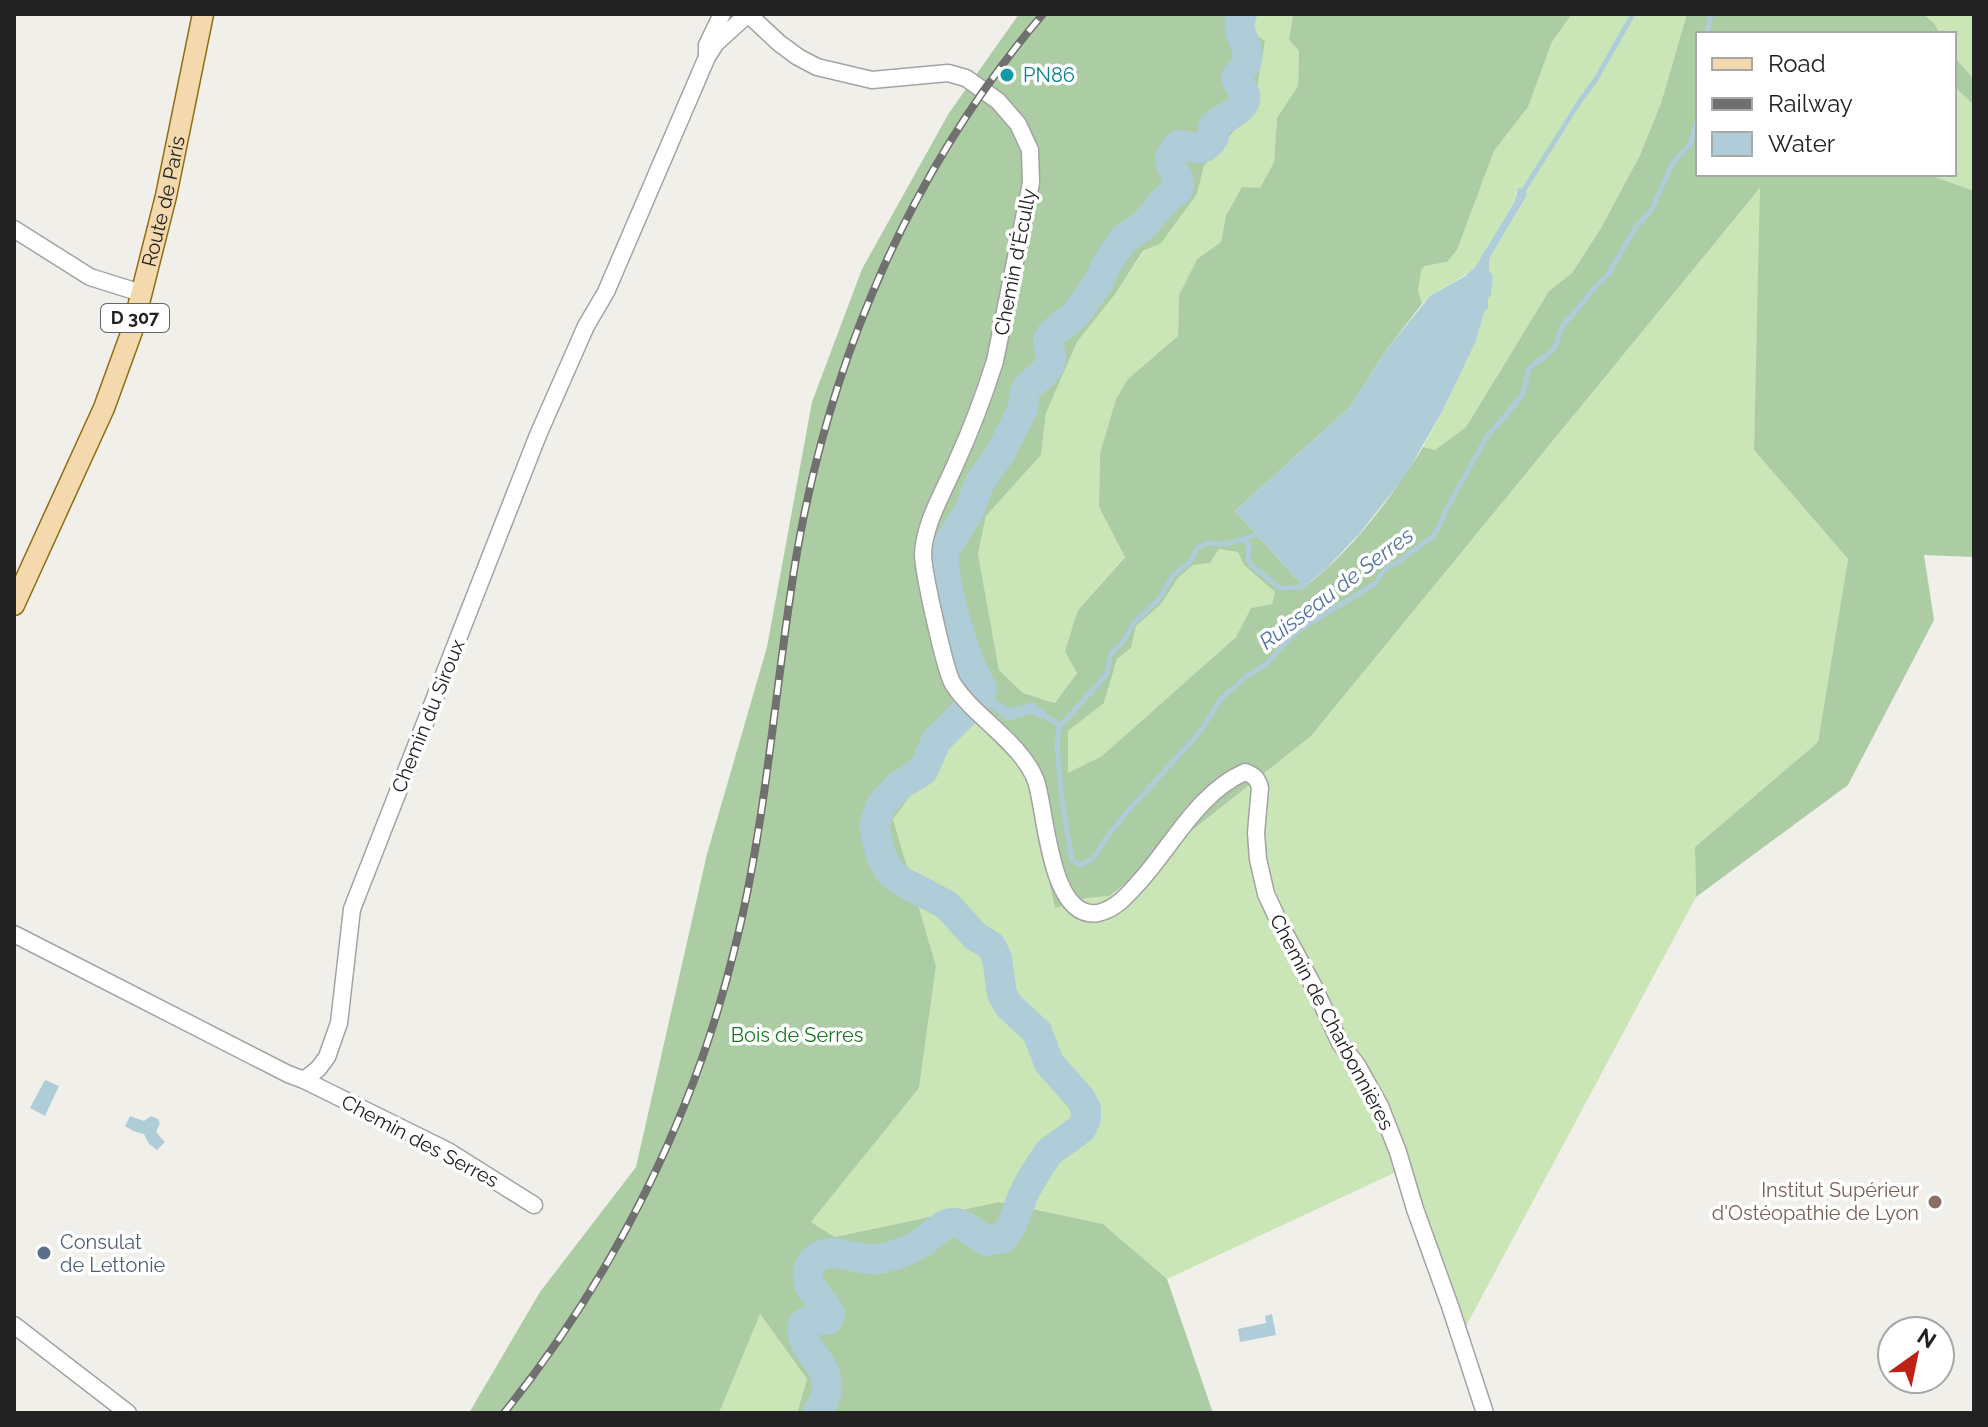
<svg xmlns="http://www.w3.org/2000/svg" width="1988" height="1427" viewBox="0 0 1988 1427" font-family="Raleway,sans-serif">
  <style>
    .grass { fill: #cae5b6 }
    .forest { fill: #accca3; fill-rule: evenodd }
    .water { fill: #afcdd9 }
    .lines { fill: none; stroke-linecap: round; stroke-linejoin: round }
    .stream { stroke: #afcdd9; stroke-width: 5 }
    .river { stroke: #afcdd9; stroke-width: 30 }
    .minor-casing { stroke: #a3a3a3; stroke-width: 19 }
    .major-casing { stroke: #8f6d11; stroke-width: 23 }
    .minor { stroke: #fff; stroke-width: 16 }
    .major { stroke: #f3d9ad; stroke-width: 20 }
    .rail-casing { stroke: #707070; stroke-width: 8 }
    .rail { stroke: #fff; stroke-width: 5; stroke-dasharray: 15; stroke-linecap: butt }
    .culture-dot { fill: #0f9aa8; stroke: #fff; stroke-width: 3 }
    .education-dot { fill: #8d6e63; stroke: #fff; stroke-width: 3 }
    .service-dot { fill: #5c6f8a; stroke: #fff; stroke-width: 3 }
    .labels { text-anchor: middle; stroke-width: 7; stroke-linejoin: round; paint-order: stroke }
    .shield { fill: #fff; stroke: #646464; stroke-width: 2 }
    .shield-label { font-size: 18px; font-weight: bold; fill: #222 }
    .culture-label { font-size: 20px; fill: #0d838f; stroke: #fff; text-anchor: start }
    .street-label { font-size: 20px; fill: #222; stroke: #fff }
    .park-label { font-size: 20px; fill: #187726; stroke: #fff }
    .education-label { font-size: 20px; fill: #785e54; stroke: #fff; text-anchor: end }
    .service-label { font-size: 20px; fill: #4e5e75; stroke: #fff; text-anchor: start }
    .water-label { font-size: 22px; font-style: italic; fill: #5476a0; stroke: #fff }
  </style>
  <rect width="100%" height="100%" fill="#f1efea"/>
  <!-- grass -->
  <g class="grass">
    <path d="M1253,14H1293L1289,40L1299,51L1298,86L1277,119L1274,162L1260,188L1226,216L1221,242L1197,259L1179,295L1178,336L1128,379L1116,399L1100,453L1099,507L1125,556L1078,610L1077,672L1056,703L1023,693L999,670L978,554L986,516L1041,455L1046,413L1077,342L1116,293L1144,251L1161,242L1197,194L1204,166L1253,109L1250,31Z"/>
    <path d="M1572,14H1687L1661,103L1640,155L1601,228L1572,273L1549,291L1466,427L1435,450L1423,447L1442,412L1476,341L1484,313L1488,308V297L1491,294L1493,277L1489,270V259L1527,195L1516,191L1514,203L1475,267C1459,282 1437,288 1422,304L1418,292L1420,270L1425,266L1447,262L1457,250L1494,151L1528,107L1552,42Z"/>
    <path d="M1923,14H1974V79L1954,57V34H1940L1934,23Z"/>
    <path d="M1954,89H1957L1974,105L1973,190L1927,174H1954Z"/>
    <path d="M1761,187L1754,450L1848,559L1818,742L1695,847L1696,897L1465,1328L1394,1173L1167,1279L1103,1224L999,1202L835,1237L811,1222L919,1088L936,966L893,819L970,716L1025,773L1055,907L1087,898L1111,896L1311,736Z"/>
    <path d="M1219,549L1238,552L1244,565L1275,592L1272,604L1251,608L1236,637L1102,756L1068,774L1067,731L1104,703L1117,659L1131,648L1136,626L1161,604L1178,578L1193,565L1210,563Z"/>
    <path d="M759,1313L807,1379L797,1413H719Z"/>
  </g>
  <!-- forest -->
  <g class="forest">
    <path d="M1019,14H1253L1250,31L1265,41L1253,109L1204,166L1197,194L1161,243L1143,251L1116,293L1077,342L1046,413L1041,455L986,516L978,554L999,670L1023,693L1055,703L1077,673L1065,651L1078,610L1125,557L1099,507L1100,453L1116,399L1128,379L1178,336L1179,295L1197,259L1221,242L1226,216L1242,187L1260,188L1274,162L1277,118L1298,86L1299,51L1289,40L1293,14H1572L1552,42L1528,107L1494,151L1457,250L1447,262L1425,266L1421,270L1418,291L1422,304L1384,353L1350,407L1235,511L1304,587C1349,555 1394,494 1423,447L1435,450L1466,427L1549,291L1572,273L1601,228L1640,155L1661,103L1687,14H1923L1934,23L1940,34H1698V174H1927L1972,190L1974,188V557L1924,555L1934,620L1848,785L1696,897L1695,847L1818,742L1848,559L1754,450L1760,188L1311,736L1110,896L1087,898L1055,908L1025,773L970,717L893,819L936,966L919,1088L811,1222L835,1237L999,1202L1103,1224L1167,1279L1213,1413H797L807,1379L760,1314L719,1413H469L540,1292L636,1167L707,854L767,647L812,402L862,269L949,113ZM1219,549L1238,552L1244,565L1275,592L1272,604L1251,608L1236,637L1102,756L1068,773V731L1104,703L1117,659L1131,648L1136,626L1161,604L1178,578L1193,565L1210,563Z"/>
    <path d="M1954,57L1974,79V105L1957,89H1954Z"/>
  </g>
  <!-- water -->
  <g class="water">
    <path d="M1518,188L1525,189L1527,195L1489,259V270L1493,277L1491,295L1488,298V308L1484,313L1476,341L1442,412L1405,476L1360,533L1326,569L1304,587L1235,511L1350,407L1384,353L1430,296L1465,276L1475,267L1514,203Z"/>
    <path d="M987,696L1011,708L1033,702L1047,713L1042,719L1030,714C997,727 1011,716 984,705Z"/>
    <path d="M45,1080L59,1086L45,1116L30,1108Z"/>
    <path d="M130,1116L144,1121L151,1116L158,1119L160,1123L156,1132L165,1142L157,1150L149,1144L144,1134L133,1131L125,1126Z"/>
    <path d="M1272,1314L1276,1335L1240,1342L1238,1329L1266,1323L1265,1316Z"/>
  </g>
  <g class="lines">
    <!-- stream -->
    <g class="stream">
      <path d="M1707,34L1711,14"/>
      <path d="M1522,193L1578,104L1596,79L1633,14"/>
      <path d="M1244,540L1249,545L1248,559L1252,566L1280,588L1304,587"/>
      <path d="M980,697L990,703"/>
      <path d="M1041,714L1056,722L1059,727L1057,745L1062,801L1072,860L1081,865L1089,861L1096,855L1105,839L1127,812L1200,732L1221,699L1244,678L1265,665L1291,637L1302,628L1376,583L1381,574L1388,567L1398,562L1432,537L1438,529L1446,510L1486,438L1522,396L1529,368L1552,351L1557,343L1559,334L1564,324L1582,304L1593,289L1608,275L1635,228L1651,211L1672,164L1690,144L1698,119"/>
      <path d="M1059,727L1102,680L1107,673L1110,656L1113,651L1122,643L1134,623L1158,600L1174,574L1189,563L1198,547L1208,543L1226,544L1257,535L1260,533"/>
    </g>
    <!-- river -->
    <path class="river" d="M817,1413C848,1365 796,1357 803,1324L811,1320H828L830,1314C824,1298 800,1286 810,1266C823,1240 856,1262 878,1259C893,1257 911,1250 924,1241C933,1235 942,1222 955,1223C966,1224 977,1236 987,1241L1003,1238L1012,1225L1023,1195L1032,1178L1049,1152L1082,1128L1086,1118V1109L1081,1099L1049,1063L1037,1032L1009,1006L1002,994L997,958L991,946L975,936L947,905L903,882L889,871L881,856L874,826L881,805L900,785L923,771L936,741L980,697L982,688C966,665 939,575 945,549L968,513L980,482L1001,452L1018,418L1023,409L1024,393L1028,386L1042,375L1049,366L1051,357L1048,340L1052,333L1074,316L1099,282L1106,265L1123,240L1145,224L1165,200L1178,190L1179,184L1178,178L1171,165L1170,158L1176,148L1180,145C1196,146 1203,155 1214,137L1213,127C1221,117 1248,111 1245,95C1243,89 1238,84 1236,77C1240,72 1246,67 1247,60C1251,42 1233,35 1242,14"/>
    <!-- minor casing -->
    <g class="minor-casing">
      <g id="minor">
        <path d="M722,14L707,45V57L716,43L748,14"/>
        <path d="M748,14L779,43L798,57L817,67L872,80L948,73L966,78L998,101L1018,124L1030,150L1031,183L995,361C984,396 971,430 956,463C944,491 924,524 923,554C923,571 945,671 953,684C974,717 1022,743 1036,781C1046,809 1049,921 1098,913C1117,909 1129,893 1141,880C1173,844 1199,792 1245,772C1254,775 1258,779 1260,788L1256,833L1258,859L1266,894L1280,924L1314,987L1340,1043L1357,1065L1380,1106L1398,1152L1415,1209L1450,1306L1485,1413"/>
        <path d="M14,229L90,277L141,293"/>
        <path d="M14,934L288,1074L304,1080L448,1151L534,1205"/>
        <path d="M304,1080L318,1069L327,1057L339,1023L352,909L538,435L586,326L606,292L707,57"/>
        <path d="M14,1325L128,1413"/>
      </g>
    </g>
    <!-- major casing -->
    <g class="major-casing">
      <g id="major">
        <path id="s1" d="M14,605L104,408L132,331L166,196L203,14"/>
      </g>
    </g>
    <!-- minor -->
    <use href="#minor" class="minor"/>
    <!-- major -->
    <use href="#major" class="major"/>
    <!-- rail casing -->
    <g class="rail-casing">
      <path id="rail" d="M504,1413C614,1276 695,1115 736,943C767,817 775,686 796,558C830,358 911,169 1043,14"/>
    </g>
    <!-- rail -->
    <use href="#rail" class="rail"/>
  </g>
  <!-- markers -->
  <circle class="culture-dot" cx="1007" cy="75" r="8"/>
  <circle class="education-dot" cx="1935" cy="1202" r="8"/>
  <circle class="service-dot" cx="44" cy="1253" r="8"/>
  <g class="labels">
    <!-- shield labels -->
    <rect class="shield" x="101" y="304" width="68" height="28" rx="6"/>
    <g class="shield-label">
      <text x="135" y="324">D 307</text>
    </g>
    <!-- culture labels -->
    <g class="culture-label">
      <text x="1023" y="82">PN86</text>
    </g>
    <!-- street labels -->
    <g class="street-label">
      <text dy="7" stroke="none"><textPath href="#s1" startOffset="432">Route de Paris</textPath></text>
      <text transform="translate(1015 262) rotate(-79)" y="7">Chemin d'Écully</text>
      <text transform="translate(428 716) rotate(-68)" y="7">Chemin du Siroux</text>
      <text transform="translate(1332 1022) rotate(62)" y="7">Chemin de Charbonnières</text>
      <text transform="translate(420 1141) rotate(28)" y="7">Chemin des Serres</text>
    </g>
    <!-- park labels -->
    <g class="park-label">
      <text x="797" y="1042">Bois de Serres</text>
    </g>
    <!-- education labels -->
    <g class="education-label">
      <text x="1919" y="1197">Institut Supérieur<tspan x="1919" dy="23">d'Ostéopathie de Lyon</tspan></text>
    </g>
    <!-- service labels -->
    <g class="service-label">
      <text x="60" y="1249">Consulat<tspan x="60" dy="23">de Lettonie</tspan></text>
    </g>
    <!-- water labels -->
    <g class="water-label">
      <text transform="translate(1336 588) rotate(-37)" y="8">Ruisseau de Serres</text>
    </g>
  </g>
  <!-- border -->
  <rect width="1988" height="1427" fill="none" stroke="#222222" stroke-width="32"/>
  <!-- legend -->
  <rect x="1696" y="32" width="260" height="144" fill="#ffffff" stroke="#a7a7a7" stroke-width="2"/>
  <rect x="1712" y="58" width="40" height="12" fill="#f3d9ad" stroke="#a7a7a7" stroke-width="2"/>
  <text x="1768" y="72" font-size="24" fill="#222222">Road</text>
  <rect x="1712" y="98" width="40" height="12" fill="#707070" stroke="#a7a7a7" stroke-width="2"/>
  <text x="1768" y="112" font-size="24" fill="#222222">Railway</text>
  <rect x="1712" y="132" width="40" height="24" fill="#afcdd9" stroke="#a7a7a7" stroke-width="2"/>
  <text x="1768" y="152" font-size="24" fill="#222222">Water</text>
  <!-- north arrow -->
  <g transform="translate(1916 1355) rotate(33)"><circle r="38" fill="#ffffff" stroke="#a7a7a7" stroke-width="2"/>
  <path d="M0-6L14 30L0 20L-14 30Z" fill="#be2116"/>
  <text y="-12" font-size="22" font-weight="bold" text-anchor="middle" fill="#222222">N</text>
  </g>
</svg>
